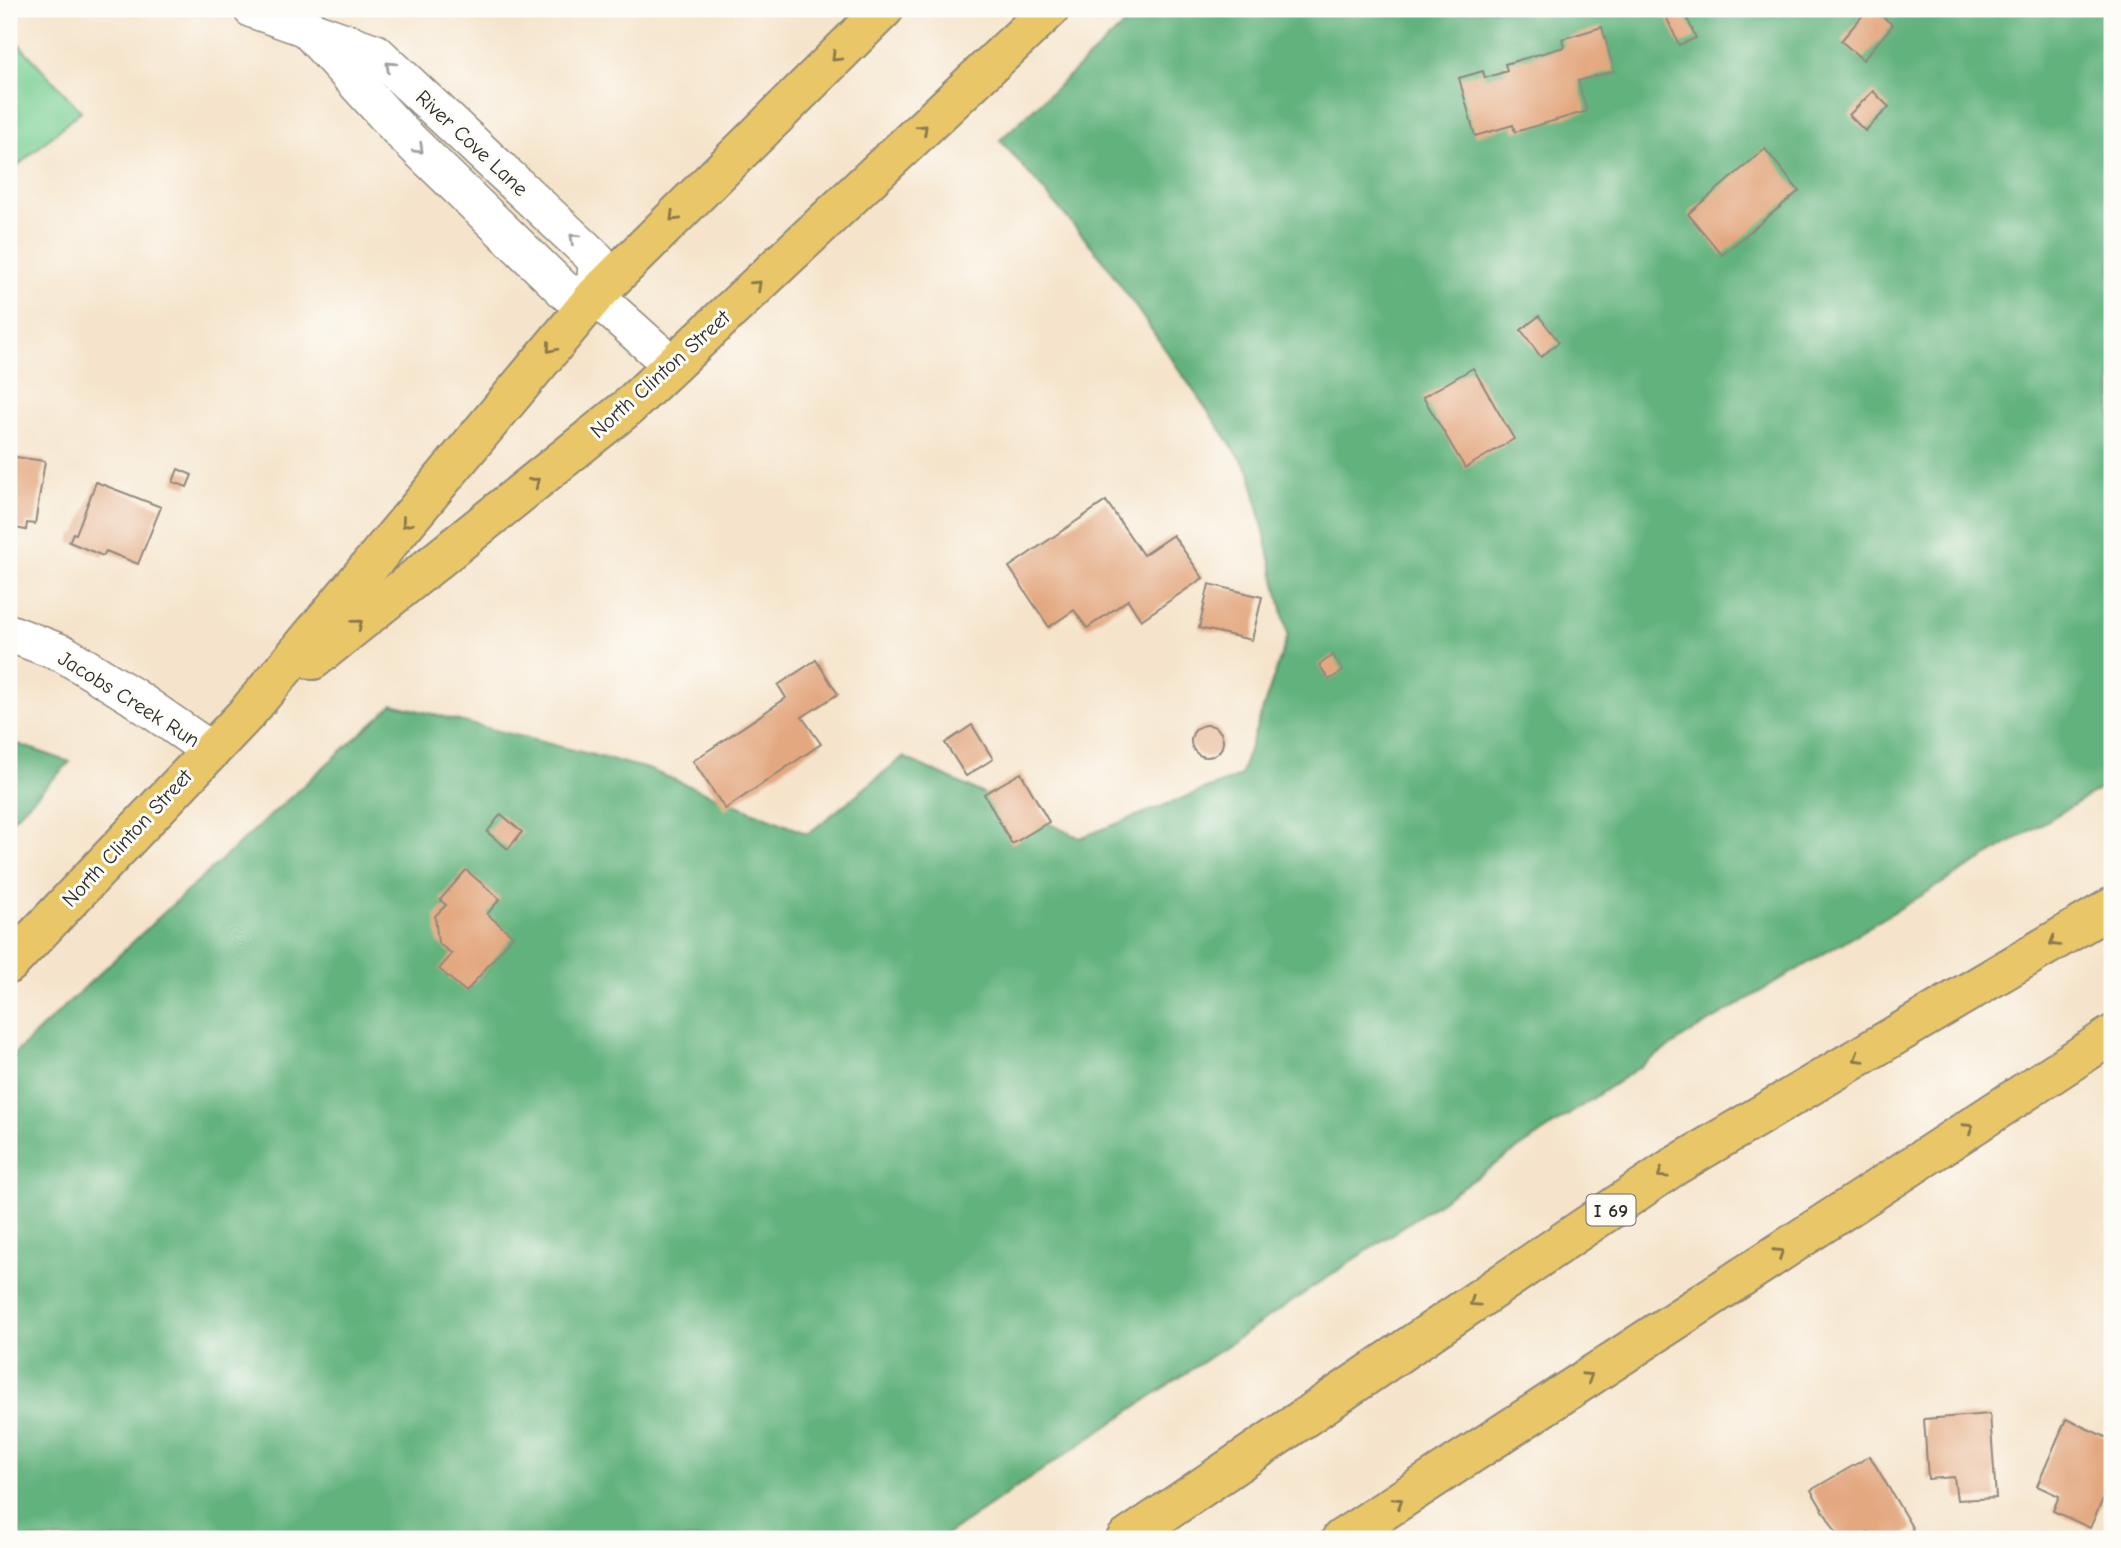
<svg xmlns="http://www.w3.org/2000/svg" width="2121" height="1548" viewBox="0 0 2121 1548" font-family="'Comic Neue',sans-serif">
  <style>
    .green { fill: #79cf93; stroke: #527d5f; stroke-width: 2 }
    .forest { fill: #62b27d; stroke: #466e54; stroke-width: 2 }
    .building { fill: #e3a880 }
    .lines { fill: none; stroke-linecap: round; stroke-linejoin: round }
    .street-casing { stroke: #90887b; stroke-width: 40 }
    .primary-casing { stroke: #90887b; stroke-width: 42 }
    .highway-casing { stroke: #90887b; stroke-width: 42 }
    .street { stroke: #fff; stroke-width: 37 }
    .primary { stroke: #e9c769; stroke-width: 38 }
    .highway { stroke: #e9c769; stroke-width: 38 }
    .oneway { stroke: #8a794a }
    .oneway2 { stroke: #a0a0a0 }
    .labels { text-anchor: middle; stroke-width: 6; stroke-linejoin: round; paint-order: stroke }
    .shield { fill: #fdfcf7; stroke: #6a6a68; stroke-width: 2 }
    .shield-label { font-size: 19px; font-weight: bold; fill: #2b2b2b }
    .street-label { font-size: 21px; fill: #2b2b2b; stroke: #fdfcf7 }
  </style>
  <rect width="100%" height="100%" fill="#fdfcf7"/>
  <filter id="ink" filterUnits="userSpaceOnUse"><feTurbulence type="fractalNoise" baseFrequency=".0143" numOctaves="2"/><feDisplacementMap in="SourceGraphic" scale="14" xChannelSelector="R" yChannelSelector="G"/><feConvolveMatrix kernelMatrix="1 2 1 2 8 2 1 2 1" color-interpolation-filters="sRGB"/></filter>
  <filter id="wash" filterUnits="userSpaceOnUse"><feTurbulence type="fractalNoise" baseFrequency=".00686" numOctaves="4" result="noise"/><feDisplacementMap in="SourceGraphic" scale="28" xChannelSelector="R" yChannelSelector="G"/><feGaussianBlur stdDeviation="1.57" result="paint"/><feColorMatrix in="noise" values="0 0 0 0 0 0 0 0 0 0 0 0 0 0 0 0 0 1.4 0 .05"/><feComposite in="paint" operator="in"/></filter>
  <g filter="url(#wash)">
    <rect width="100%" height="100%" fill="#f5e4cb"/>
    <!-- green -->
    <path class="green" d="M15,40L81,111L9,173V45Z"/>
    <!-- forest -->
    <g class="forest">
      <path d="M1141,9H2112V782L1684,1037L940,1539H9V1059L172,905L393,704L648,769L808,834L903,757L1080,838L1240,776L1288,635L1250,472L1101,257L1000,140Z"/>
      <path d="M9,741L70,762L9,823Z"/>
    </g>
    <g id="blocks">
      <!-- building -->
      <g class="building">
        <path d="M1676,9H1683L1696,38L1679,45L1665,14Z"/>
        <path d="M1868,9H1873L1893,25L1863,60L1841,41Z"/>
        <path d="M1602,27L1614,71L1578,81L1587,111L1515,132L1513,125L1475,136L1459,78L1483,71L1485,78L1507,71L1505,64L1564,47L1562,39Z"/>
        <path d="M1873,91L1889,107L1865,131L1849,115Z"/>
        <path d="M1765,149L1799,191L1722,255L1688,214Z"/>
        <path d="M1539,316L1559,342L1541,357L1521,330Z"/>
        <path d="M1473,368L1514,439L1465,468L1423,397Z"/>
        <path d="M9,456L45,461L35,524L27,523L26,530L9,527Z"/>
        <path d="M178,469L192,475L187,487L173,482Z"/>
        <path d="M96,482L161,507L138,564L106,551L103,556L69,542L73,533L76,534Z"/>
        <path d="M1106,501L1143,555L1173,535L1203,578L1141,620L1128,600L1087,628L1074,610L1049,627L1009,567Z"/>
        <path d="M1209,584L1262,597L1252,640L1199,628Z"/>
        <path d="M1333,655L1343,671L1329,680L1319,665Z"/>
        <path d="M816,660L838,694L802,717L821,744L725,809L693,761L786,698L778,685Z"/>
        <circle cx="1207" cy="741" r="16"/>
        <path d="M972,725L993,759L966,776L945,743Z"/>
        <path d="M1021,773L1049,822L1012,844L984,794Z"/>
        <path d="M501,814L522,832L508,849L487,832Z"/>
        <path d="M466,870L500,899L487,914L513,936L466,992L439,969L452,954L438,943L435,916L446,905L440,900Z"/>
        <path d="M1990,1414L1996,1498L1957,1500L1954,1477L1928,1479L1924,1419Z"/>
        <path d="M2066,1419L2112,1440V1479L2090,1528L2053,1511L2059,1496L2037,1486Z"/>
        <path d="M1870,1456L1913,1529L1896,1539H1872L1868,1532L1855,1539H1840L1811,1490Z"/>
      </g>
    </g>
  </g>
  <g filter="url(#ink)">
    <use href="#blocks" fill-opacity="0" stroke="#90887b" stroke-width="2"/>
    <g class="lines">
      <!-- street casing -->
      <g class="street-casing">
        <g id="street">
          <path d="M252,9L376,53L597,260L595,296"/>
          <path d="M305,27L402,133L567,293L595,296L672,365"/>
          <path d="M9,633L64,654L132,696L210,750"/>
        </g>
      </g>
      <!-- primary casing -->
      <g class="primary-casing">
        <g id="primary">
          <path d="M313,660L628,407L1050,9"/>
          <path d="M9,964L247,713L595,296L884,9"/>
        </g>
      </g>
      <!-- highway casing -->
      <g class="highway-casing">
        <g id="highway">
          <path d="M1126,1539L1673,1167L2112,907"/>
          <path d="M1341,1539L2112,1035"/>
        </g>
      </g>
      <!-- street -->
      <use href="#street" class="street"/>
      <!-- primary -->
      <use href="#primary" class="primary"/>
      <!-- highway -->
      <use href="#highway" class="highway"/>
    </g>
    <!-- one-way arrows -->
    <defs><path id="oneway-chevron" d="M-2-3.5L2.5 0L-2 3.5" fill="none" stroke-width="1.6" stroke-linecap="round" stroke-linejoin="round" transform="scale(1.75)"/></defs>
    <g class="oneway">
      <use href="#oneway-chevron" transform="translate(836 57) rotate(135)"/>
      <use href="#oneway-chevron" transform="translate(923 129) rotate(-43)"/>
      <use href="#oneway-chevron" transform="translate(674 217) rotate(135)"/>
      <use href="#oneway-chevron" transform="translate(757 285) rotate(-43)"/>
      <use href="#oneway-chevron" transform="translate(551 348) rotate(130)"/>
      <use href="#oneway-chevron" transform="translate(535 482) rotate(-39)"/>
      <use href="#oneway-chevron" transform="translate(406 523) rotate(130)"/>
      <use href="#oneway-chevron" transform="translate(358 624) rotate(-39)"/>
      <use href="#oneway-chevron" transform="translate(2054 942) rotate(149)"/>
      <use href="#oneway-chevron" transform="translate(1858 1058) rotate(149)"/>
      <use href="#oneway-chevron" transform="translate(1969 1128) rotate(-33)"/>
      <use href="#oneway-chevron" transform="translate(1662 1174) rotate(146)"/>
      <use href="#oneway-chevron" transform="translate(1779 1253) rotate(-33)"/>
      <use href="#oneway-chevron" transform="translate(1474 1302) rotate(146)"/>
      <use href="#oneway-chevron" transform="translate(1588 1377) rotate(-33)"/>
      <use href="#oneway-chevron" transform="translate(1398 1502) rotate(-33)"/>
    </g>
    <g class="oneway2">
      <use href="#oneway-chevron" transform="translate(390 66) rotate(-137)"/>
      <use href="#oneway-chevron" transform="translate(419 149) rotate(44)"/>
      <use href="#oneway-chevron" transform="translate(574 238) rotate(-137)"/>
    </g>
  </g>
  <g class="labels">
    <!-- shield labels -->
    <rect class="shield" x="1586.5" y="1194.5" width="49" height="31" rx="5"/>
    <g class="shield-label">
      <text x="1611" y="1217">I 69</text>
    </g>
    <!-- street labels -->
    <g class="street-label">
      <text transform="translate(472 143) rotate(43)" y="7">River Cove Lane</text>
      <text transform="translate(660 374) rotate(-42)" y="7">North Clinton Street</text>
      <text transform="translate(129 699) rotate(32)" y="7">Jacobs Creek Run</text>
      <text transform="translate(127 838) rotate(-47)" y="7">North Clinton Street</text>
    </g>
  </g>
  <!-- margin -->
  <rect width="2121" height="1548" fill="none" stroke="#fdfcf7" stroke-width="35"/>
</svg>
